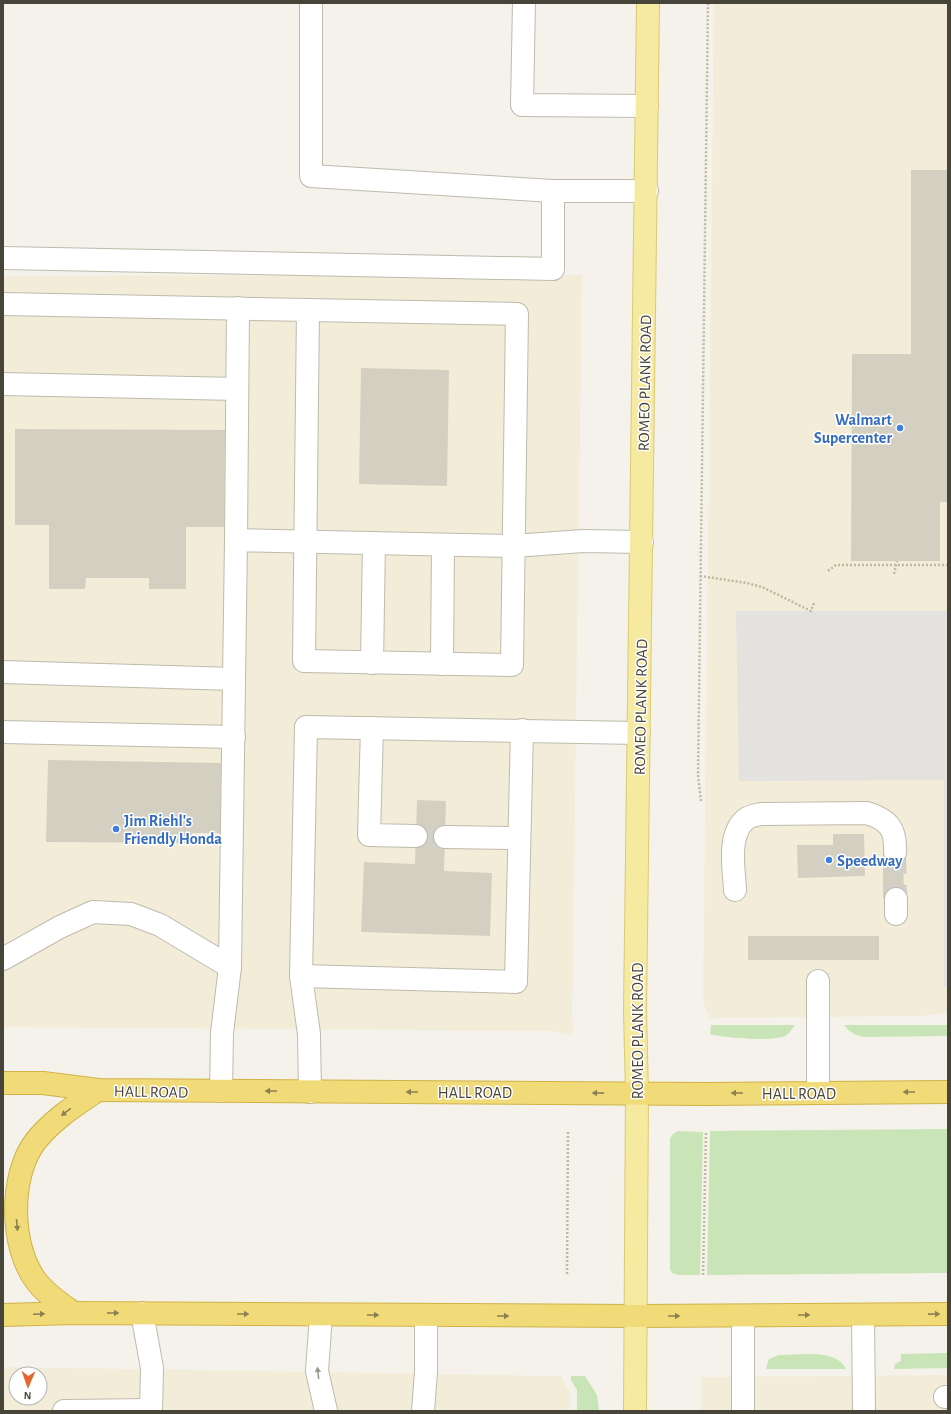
<svg xmlns="http://www.w3.org/2000/svg" width="951" height="1414" viewBox="0 0 951 1414" font-family="'Alegreya Sans',sans-serif">
  <style>
    .commercial { fill: #f3ecd8; fill-rule: evenodd }
    .green { fill: #c9e4b7 }
    .parking { fill: #e3e2de }
    .building { fill: #d4d0c1 }
    .lines { fill: none; stroke-linecap: round; stroke-linejoin: round }
    .minor-tunnel { stroke: #d1cfc7; stroke-width: 22; stroke-dasharray: 22 11; stroke-linecap: butt }
    .minor-casing { stroke: #bebbad; stroke-width: 24 }
    .major-casing { stroke: #daca72; stroke-width: 24 }
    .highway-casing { stroke: #d0b248; stroke-width: 24 }
    .path { stroke: #bfb9a0; stroke-width: 2.5; stroke-dasharray: 2 2; stroke-linecap: butt }
    .minor { stroke: #fff; stroke-width: 22 }
    .major { stroke: #f6eaa1; stroke-width: 22 }
    .highway { stroke: #f1db78; stroke-width: 22 }
    .oneway { fill: #8b8052 }
    .oneway2 { fill: #9a9892 }
    .shop-dot { fill: #3f7fe0; stroke: #fff; stroke-width: 1.5 }
    .labels { text-anchor: middle; stroke-width: 3; stroke-linejoin: round; paint-order: stroke }
    .street-label { font-size: 16px; fill: #474439; stroke: #fff }
    .shop-label { font-size: 16px; font-weight: bold; fill: #366cbe; stroke: #fff; text-anchor: start }
  </style>
  <rect width="100%" height="100%" fill="#f4f2ea"/>
  <!-- commercial -->
  <g class="commercial">
    <path d="M714,3H948V1013L920,1016L710,1018L703,1002Z"/>
    <path d="M582,275L572,1019L574,1030L569,1035L552,1031L3,1027V276Z"/>
    <path d="M3,1367L561,1376L570,1393V1411H3ZM16,1374H40V1398H16Z"/>
    <path d="M948,1375V1411H701V1377Z"/>
  </g>
  <!-- green -->
  <g class="green">
    <path d="M711,1025H795C792,1029 789,1034 785,1036C772,1042 724,1038 710,1034Z"/>
    <path d="M844,1025H948V1036L864,1037C855,1035 850,1033 844,1025Z"/>
    <path d="M948,1129V1273L707,1275L710,1131Z"/>
    <path d="M678,1131L703,1132L700,1275H678L672,1273L670,1269V1139L673,1134Z"/>
    <path d="M948,1353V1368L894,1369L895,1364L901,1361V1354Z"/>
    <path d="M779,1355C798,1355 837,1348 846,1369H766L769,1359Z"/>
    <path d="M571,1376H585L597,1395L599,1411H577V1390L571,1380Z"/>
  </g>
  <!-- parking -->
  <path class="parking" d="M736,611H948V987H944V780L739,781Z"/>
  <!-- building -->
  <g class="building">
    <path d="M911,170H948V502H940V561H851L852,354H911Z"/>
    <path d="M361,368L449,370L447,486L359,484Z"/>
    <path d="M15,429L225,430L224,527H186V589H149V578H86L85,589H49V525H15Z"/>
    <path d="M48,760L221,763L220,833H192V843L46,842Z"/>
    <path d="M417,800L446,801L444,871L492,873L490,936L361,932L364,862L415,864Z"/>
    <path d="M833,834H864L865,876L798,878L797,845H833Z"/>
    <path d="M883,852H903L904,899H883Z"/>
    <rect x="748" y="936" width="131" height="24"/>
  </g>
  <g class="lines">
    <!-- minor-tunnel -->
    <g class="minor-tunnel">
      <path d="M416,836L445,837"/>
      <path d="M895,852L896,899"/>
    </g>
    <!-- minor casing -->
    <g class="minor-casing">
      <g id="minor">
        <path d="M311,3V176L553,191H647"/>
        <path d="M524,3L522,105L647,106"/>
        <path d="M3,258L553,269V191"/>
        <path d="M3,304L517,314L512,665L304,661L308,310"/>
        <path d="M3,384L237,389"/>
        <path d="M236,540L238,308"/>
        <path d="M372,663L374,543"/>
        <path d="M442,664L443,545"/>
        <path d="M3,672L234,679"/>
        <path d="M372,728L369,835L416,836"/>
        <path d="M3,732L234,737"/>
        <path d="M445,837L518,838"/>
        <path d="M735,890C734,869 727,834 746,819C750,816 757,815 761,814L867,813C889,820 896,829 895,852"/>
        <path d="M896,914V899"/>
        <path d="M3,959L60,927L93,912L131,914L160,925L230,967"/>
        <path d="M301,976L516,982L522,730"/>
        <path d="M221,1091L222,1033L230,967L236,540L514,546L583,541L642,542"/>
        <path d="M310,1092L309,1034L301,976L306,727L639,733"/>
        <path d="M818,1093V981"/>
        <path d="M142,1313L152,1368L151,1411"/>
        <path d="M321,1315L317,1371L326,1411"/>
        <path d="M863,1315L864,1411"/>
        <path d="M743,1316V1411"/>
        <path d="M945,1397H948"/>
        <path d="M64,1411L151,1410"/>
        <path d="M423,1411L426,1372V1315"/>
      </g>
    </g>
    <!-- major casing -->
    <g class="major-casing">
      <path id="major" d="M635,1411L637,1093L635,1011L648,3"/>
    </g>
    <!-- highway casing -->
    <g class="highway-casing">
      <g id="highway">
        <path d="M3,1083H43L98,1090L706,1094L948,1092"/>
        <path d="M74,1313C61,1304 47,1295 37,1282C10,1248 9,1177 35,1142C52,1120 76,1105 98,1090"/>
        <path d="M3,1315L74,1313L635,1316L948,1314"/>
      </g>
    </g>
    <!-- path -->
    <g class="path">
      <path d="M828,571L836,565H948"/>
      <path d="M894,574L897,561"/>
      <path d="M700,576L747,583L762,587L811,611L814,603"/>
      <path d="M701,801L698,775L708,3"/>
      <path d="M567,1274L568,1131"/>
      <path d="M703,1275L706,1132"/>
    </g>
    <!-- minor -->
    <use href="#minor" class="minor"/>
    <!-- major -->
    <use href="#major" class="major"/>
    <!-- highway -->
    <use href="#highway" class="highway"/>
  </g>
  <!-- one-way arrows -->
  <defs><path id="oneway-solid" d="M-6-.8H1V-3.2L6.5 0L1 3.2V.8H-6Z"/></defs>
  <g class="oneway">
    <use href="#oneway-solid" transform="translate(271 1091) rotate(-180)"/>
    <use href="#oneway-solid" transform="translate(412 1092) rotate(-180)"/>
    <use href="#oneway-solid" transform="translate(909 1092) rotate(180)"/>
    <use href="#oneway-solid" transform="translate(598 1093) rotate(-179)"/>
    <use href="#oneway-solid" transform="translate(737 1093) rotate(180)"/>
    <use href="#oneway-solid" transform="translate(66 1112) rotate(143)"/>
    <use href="#oneway-solid" transform="translate(17 1225) rotate(85)"/>
    <use href="#oneway-solid" transform="translate(113 1313)"/>
    <use href="#oneway-solid" transform="translate(39 1314) rotate(-2)"/>
    <use href="#oneway-solid" transform="translate(243 1314)"/>
    <use href="#oneway-solid" transform="translate(934 1314) rotate(-1)"/>
    <use href="#oneway-solid" transform="translate(373 1315)"/>
    <use href="#oneway-solid" transform="translate(804 1315)"/>
    <use href="#oneway-solid" transform="translate(503 1316)"/>
    <use href="#oneway-solid" transform="translate(674 1316)"/>
  </g>
  <use class="oneway2" href="#oneway-solid" transform="translate(318 1373) rotate(-96)"/>
  <!-- markers -->
  <g class="shop-dot">
    <circle cx="900" cy="428" r="4"/>
    <circle cx="116" cy="829" r="4"/>
    <circle cx="829" cy="860" r="4"/>
  </g>
  <g class="labels">
    <!-- street labels -->
    <g class="street-label">
      <text transform="translate(644 383) rotate(-89)" y="6">ROMEO PLANK ROAD</text>
      <text transform="translate(640 707) rotate(-89)" y="6">ROMEO PLANK ROAD</text>
      <text transform="translate(637 1031) rotate(-90)" y="6">ROMEO PLANK ROAD</text>
      <text transform="translate(151 1091) rotate(1)" y="6">HALL ROAD</text>
      <text x="475" y="1098">HALL ROAD</text>
      <text x="799" y="1099">HALL ROAD</text>
    </g>
    <!-- shop labels -->
    <g class="shop-label">
      <text x="892" y="425" text-anchor="end">Walmart<tspan x="892" dy="18">Supercenter</tspan></text>
      <text x="124" y="826">Jim Riehl's<tspan x="124" dy="18">Friendly Honda</tspan></text>
      <text x="837" y="866">Speedway</text>
    </g>
  </g>
  <!-- border -->
  <rect width="951" height="1414" fill="none" stroke="#474439" stroke-width="8"/>
  <!-- north arrow -->
  <g transform="translate(28 1386) rotate(182)"><circle r="19" fill="#ffffff" stroke="#b5b4b0"/>
  <path d="M0-3L7 15L0 10L-7 15Z" fill="#e7652e"/>
  <text y="-6" font-size="11" font-weight="bold" text-anchor="middle" fill="#474439">N</text>
  </g>
</svg>
